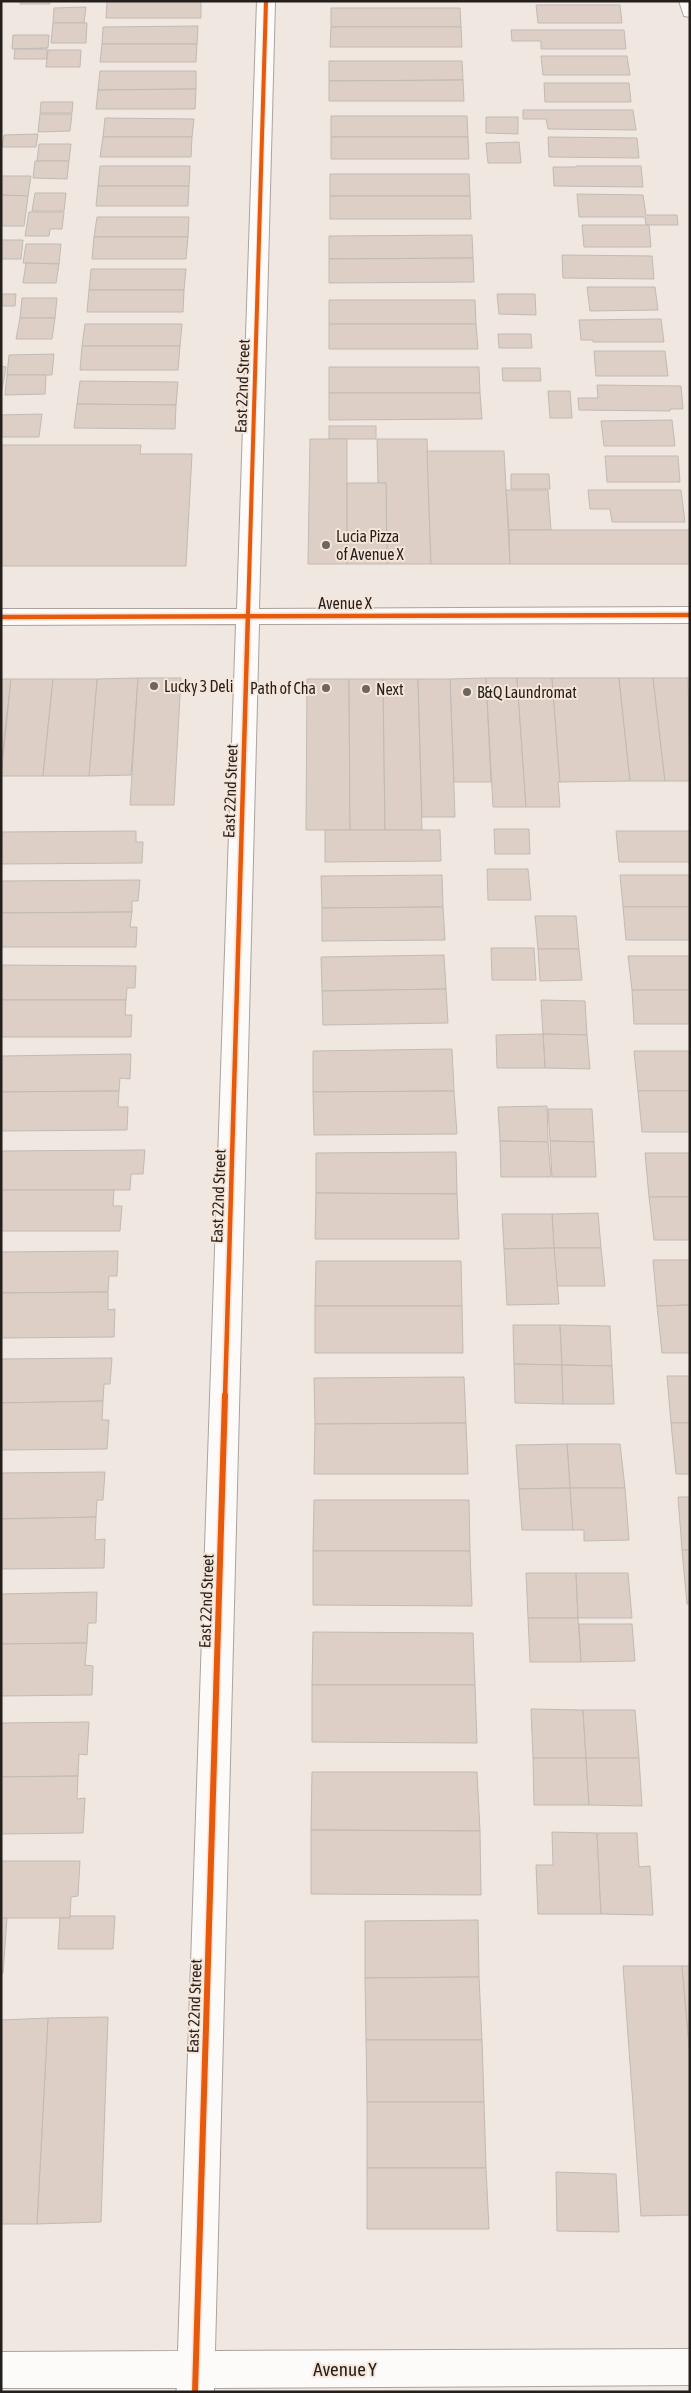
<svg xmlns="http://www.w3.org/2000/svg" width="691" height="2393" viewBox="0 0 691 2393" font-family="'Asap Condensed',sans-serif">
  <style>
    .building { fill: #ddcfc6; stroke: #c1bab5 }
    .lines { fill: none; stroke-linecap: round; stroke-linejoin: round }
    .minor-casing { stroke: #aaa39e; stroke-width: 2 }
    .minor { fill: #fdfbfa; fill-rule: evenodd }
    .cycleway-far2-casing { stroke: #f6e6da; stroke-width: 6 }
    .cycleway-far1-casing { stroke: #f6e6da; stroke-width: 8 }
    .cycleway-casing { stroke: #f6e6da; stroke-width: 9 }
    .cycleway-far2 { stroke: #e8590c; stroke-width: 4 }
    .cycleway-far1 { stroke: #e8590c; stroke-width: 4.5 }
    .cycleway { stroke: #e8590c; stroke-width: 6 }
    .poi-dot { fill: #6c6560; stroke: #f6e6da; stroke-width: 2 }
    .labels { text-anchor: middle; stroke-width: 4; stroke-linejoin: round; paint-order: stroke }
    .street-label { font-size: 16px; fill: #251f1b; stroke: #f6e6da }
    .poi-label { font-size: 16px; fill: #251f1b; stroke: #f6e6da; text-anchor: start }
    .near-street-label { font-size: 19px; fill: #251f1b; stroke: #f6e6da }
  </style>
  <rect width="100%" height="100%" fill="#f0e7e0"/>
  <!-- building -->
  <g class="building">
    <path d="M21,1H50V4H20Z"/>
    <path d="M107,1H201V18H106Z"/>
    <path d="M536,5H620L622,23H538Z"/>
    <path d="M86,7L84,23H53L54,8Z"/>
    <path d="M331,8H460L461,27H331Z"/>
    <path d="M53,23H87L86,43H51Z"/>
    <path d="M198,26L197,44H102L103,27Z"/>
    <path d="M331,27H461L462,47H330Z"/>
    <path d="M511,30H624L626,49H541V41H512Z"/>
    <path d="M13,35H49L48,48L12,49Z"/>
    <path d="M102,44H197L196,62H100Z"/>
    <path d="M15,49H47V59H14Z"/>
    <path d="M48,50H81L80,67H46Z"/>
    <path d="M541,56H627L630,75H543Z"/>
    <path d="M329,61H462L463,80L329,81Z"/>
    <path d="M100,71H196V89L98,90Z"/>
    <path d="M463,80L464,101H329V81Z"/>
    <path d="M544,83H629L631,102H545Z"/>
    <path d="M196,89L195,109H96L98,90Z"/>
    <path d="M41,102H73L72,113H40Z"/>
    <path d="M523,110H633L636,130L548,129L546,119H523Z"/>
    <path d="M40,114H72L70,131L38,132Z"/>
    <path d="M331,116H467L468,137H331Z"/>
    <path d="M486,117H518V134L486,133Z"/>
    <path d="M105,118L194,119L192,137H103Z"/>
    <path d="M38,134L36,147H2L4,135Z"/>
    <path d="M103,137H192L191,157H100Z"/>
    <path d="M331,137H468L469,159H331Z"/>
    <path d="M548,137L637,138L639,158L549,157Z"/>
    <path d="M519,142L521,163H488L486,143Z"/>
    <path d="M39,144H71L69,161H37Z"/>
    <path d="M35,161H69L67,179L33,178Z"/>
    <path d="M100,166H190L189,186H98Z"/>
    <path d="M576,166H641L643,187L554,186L553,167H576Z"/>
    <path d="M330,174H469L470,196H330Z"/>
    <path d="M1,176H31L28,196L1,195Z"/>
    <path d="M98,186H189L188,206H96Z"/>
    <path d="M35,193H66L64,211H32Z"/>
    <path d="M577,194L643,195L646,215H677L678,225H646L645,217H579Z"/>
    <path d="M1,195L28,196L24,226H1Z"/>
    <path d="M330,196H470L471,219H330Z"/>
    <path d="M29,212H64L62,229H50L49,236H25Z"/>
    <path d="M97,217H189L188,237H94Z"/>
    <path d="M582,225H649L651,247H584Z"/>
    <path d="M472,235L473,258L329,259V236Z"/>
    <path d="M94,237H188L186,259H92Z"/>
    <path d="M1,240H23L21,259H1Z"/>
    <path d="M26,244H61L59,264L23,263Z"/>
    <path d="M562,255L652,256L654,279L563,278Z"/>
    <path d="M473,258L474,282L329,283V259Z"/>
    <path d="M26,263L59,264L56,283H23Z"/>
    <path d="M91,269H186L184,290H89Z"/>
    <path d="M587,287H655L658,310L590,311Z"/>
    <path d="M89,290H184L183,312H87Z"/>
    <path d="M1,294H16L15,306H1Z"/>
    <path d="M497,294H535L536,315L499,314Z"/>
    <path d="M22,298H57L55,318H20Z"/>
    <path d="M329,300H475L476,324H329Z"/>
    <path d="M20,318H55L52,339H16Z"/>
    <path d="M661,319L664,342H593V340H581L579,320Z"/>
    <path d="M85,324H182L180,346H82Z"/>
    <path d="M329,324H476L478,349H329Z"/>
    <path d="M498,334H531L532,348H499Z"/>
    <path d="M82,346H180L178,370H80Z"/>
    <path d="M594,351H665L668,376H596Z"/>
    <path d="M54,354L52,375H7L9,355Z"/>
    <path d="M1,366L6,367L2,390H1Z"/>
    <path d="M329,367H479L480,393H329Z"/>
    <path d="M502,368H540L541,381H503Z"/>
    <path d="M7,375H46L45,394L5,395Z"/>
    <path d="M80,381L178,382L176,405L77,404Z"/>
    <path d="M597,385L681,386L683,409H670V411L579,410L578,398H598Z"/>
    <path d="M548,391H570L572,418H550Z"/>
    <path d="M329,393H480L482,419L329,420Z"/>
    <path d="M77,404L176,405L175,429L74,428Z"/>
    <path d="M42,414L39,437H1V415Z"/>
    <path d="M672,420L675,446H604L601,421Z"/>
    <rect x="329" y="426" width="47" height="13"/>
    <path d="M310,439H347V564H308Z"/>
    <path d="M377,439H427L431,564H387L386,483H378Z"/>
    <path d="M1,445H141L140,454H192L186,566H1Z"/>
    <path d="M427,451H504L510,564H431Z"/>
    <path d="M605,456H678L680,482H607Z"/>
    <path d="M511,474H549L550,489H511Z"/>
    <path d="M347,483H386L387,564H347Z"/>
    <path d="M506,490H548L551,530H509Z"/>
    <path d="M588,490H681L685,522H612L610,509H590Z"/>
    <path d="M509,530H690V564H510Z"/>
    <path d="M138,678L131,775L89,776L97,679Z"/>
    <path d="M138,678H181L174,805H130Z"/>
    <path d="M486,678L491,782H454L450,679Z"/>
    <path d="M486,678H517L526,807H493Z"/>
    <path d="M517,678H552L560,782H558L560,807H526Z"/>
    <path d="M552,678H619L630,781L560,782Z"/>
    <path d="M619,678H653L665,781H630Z"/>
    <path d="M653,678H688L690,781H665Z"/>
    <path d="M1,679H11L1,767Z"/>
    <path d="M11,679H53L43,776H1Z"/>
    <path d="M53,679H97L89,776H43Z"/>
    <path d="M307,679H349L350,830H306Z"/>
    <path d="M349,679H383L385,830H350Z"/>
    <path d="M383,679H418L422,830H385Z"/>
    <path d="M418,679H450L455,817H422Z"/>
    <path d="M494,829H529L530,854H495Z"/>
    <path d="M325,830H440L441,861L325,862Z"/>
    <path d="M136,831V842H143L142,863L1,864L2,832Z"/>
    <path d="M616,831H690V862H619Z"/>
    <path d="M487,869H528L531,900H488Z"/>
    <path d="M442,875L443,907L322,908L321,876Z"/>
    <path d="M620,875H690V907H623Z"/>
    <path d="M140,880L138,901H132V912L1,913V881Z"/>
    <path d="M443,907L445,940L322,941V908Z"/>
    <path d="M623,907H690V940H626Z"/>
    <path d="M132,912L130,927H137L136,947H1V913Z"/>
    <path d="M535,916H576L579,949H538Z"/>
    <path d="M491,948H534L536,980H492Z"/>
    <path d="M538,949H579L582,980L540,981Z"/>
    <path d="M444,955L446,989L322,991L321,957Z"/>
    <path d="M628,956H690V990H632Z"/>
    <path d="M1,965L136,966L135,988H127L126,1000H1Z"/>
    <path d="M446,989L448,1023L323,1025L322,991Z"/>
    <path d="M632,990H690V1024H634Z"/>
    <path d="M1,1000H126L125,1015H132L131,1037H1Z"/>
    <path d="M541,1000L585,1001L587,1035L543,1034Z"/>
    <path d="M543,1034L587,1035L590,1069L545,1068Z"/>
    <path d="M543,1034L545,1068H497L496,1035Z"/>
    <path d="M452,1049L454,1091L313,1092V1051Z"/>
    <path d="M634,1051H690V1091H638Z"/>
    <path d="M131,1054L130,1079L120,1078L119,1091L1,1092V1056Z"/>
    <path d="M119,1091L118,1107H128L127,1130L1,1131V1092Z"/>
    <path d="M454,1091L457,1134L314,1135L313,1092Z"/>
    <path d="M638,1091H690V1132H642Z"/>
    <path d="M547,1106L548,1142L500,1141L498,1107Z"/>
    <path d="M548,1109H592L594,1142L550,1141Z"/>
    <path d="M500,1141L548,1142L551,1177H501Z"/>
    <path d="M550,1141L594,1142L596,1177H552Z"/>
    <path d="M145,1150L143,1174H131L130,1190H1V1151Z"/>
    <path d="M456,1152L457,1194L316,1193V1153Z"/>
    <path d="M645,1153H690V1197H649Z"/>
    <path d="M1,1190H114L113,1206H122L120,1231H1Z"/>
    <path d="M316,1193L457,1194L459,1239H315Z"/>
    <path d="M649,1197H690V1240H654Z"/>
    <path d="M598,1213L601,1248H554L552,1214Z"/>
    <path d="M502,1214H552L554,1248L504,1249Z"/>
    <path d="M554,1248H601L605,1286H557Z"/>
    <path d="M554,1248L559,1304L507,1305L504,1249Z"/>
    <path d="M118,1251L117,1276H109L108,1292L1,1293V1252Z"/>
    <path d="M653,1260H690V1305L657,1306Z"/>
    <path d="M316,1261H461L462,1306H315Z"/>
    <path d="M108,1292V1310L115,1309L114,1337L1,1338V1293Z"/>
    <path d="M690,1305V1353H662L657,1306Z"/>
    <path d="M315,1306H462L463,1353H315Z"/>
    <path d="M513,1325H560L562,1365L514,1364Z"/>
    <path d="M560,1325L610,1326L612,1366L562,1365Z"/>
    <path d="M112,1358L110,1384H104L103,1401L1,1403V1359Z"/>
    <path d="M514,1364L562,1365L563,1404L515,1403Z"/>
    <path d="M562,1365L612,1366L614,1404H563Z"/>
    <path d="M667,1376H690V1423H671Z"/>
    <path d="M464,1377L466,1423L315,1424L314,1378Z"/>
    <path d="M103,1401L102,1420H109L107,1449L1,1450V1403Z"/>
    <path d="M466,1423L468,1474H314L315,1424Z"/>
    <path d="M671,1423H690V1474H676Z"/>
    <path d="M567,1444H620L625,1488H570Z"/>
    <path d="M567,1444L570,1488L519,1489L516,1445Z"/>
    <path d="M105,1472L103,1500H97L96,1517L1,1519V1473Z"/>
    <path d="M570,1488L573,1530H522L519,1489Z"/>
    <path d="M570,1488H625L629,1540L584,1541V1530H573Z"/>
    <path d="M678,1497H690V1550H682Z"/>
    <path d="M314,1500H469L470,1551H313Z"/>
    <path d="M96,1517L95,1540L105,1539L104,1568L1,1569V1519Z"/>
    <path d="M682,1550H690V1604H687Z"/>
    <path d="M313,1551H470L472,1606L313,1605Z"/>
    <path d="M526,1573H576L578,1618H528Z"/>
    <path d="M576,1573H628L632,1618H578Z"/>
    <path d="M97,1592L96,1623H88L87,1643L1,1644V1594Z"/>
    <path d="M528,1618H578L581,1662H530Z"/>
    <path d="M579,1624H632L635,1661L581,1662Z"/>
    <path d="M313,1632L473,1633L475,1685H312Z"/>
    <path d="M87,1643L85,1665L93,1666L92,1695L1,1696V1644Z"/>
    <path d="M312,1685H475L477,1743L312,1742Z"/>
    <path d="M531,1709L583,1710L586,1758H533Z"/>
    <path d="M583,1710H635L639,1758H586Z"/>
    <path d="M89,1722L87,1755L79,1754L78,1776L1,1777V1723Z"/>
    <path d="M533,1758H586L589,1805H534Z"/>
    <path d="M586,1758H639L642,1806L589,1805Z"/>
    <path d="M312,1772H477L480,1831L311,1830Z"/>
    <path d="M78,1776L77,1799L85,1798L83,1833L1,1834V1777Z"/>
    <path d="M311,1830L480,1831L481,1895L311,1894Z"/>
    <path d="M552,1832L597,1833L601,1914H538L536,1865H553Z"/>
    <path d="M597,1833H637L639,1867L650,1866L653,1915L601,1914Z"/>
    <path d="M1,1861H80L78,1896L71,1897L70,1918H1Z"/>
    <path d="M70,1916H115L113,1949H58L60,1918H70Z"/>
    <path d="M1,1918H7L3,1973H1Z"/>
    <path d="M478,1920L479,1977L365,1978V1921Z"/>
    <path d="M623,1966H682L690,2056V2215L641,2216Z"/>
    <path d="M682,1966H690V2056Z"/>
    <path d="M479,1977L482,2040H366L365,1978Z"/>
    <path d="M108,2017L101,2222L37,2224L48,2018Z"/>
    <path d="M48,2018L37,2224H1V2020Z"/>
    <path d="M366,2040H482L484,2102H367Z"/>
    <path d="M367,2102H484L486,2168H367Z"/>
    <path d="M367,2168H486L489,2229H367Z"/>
    <path d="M556,2172L616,2174L619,2232L557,2231Z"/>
  </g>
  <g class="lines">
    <!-- minor casing -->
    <g class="minor-casing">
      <g id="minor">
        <path d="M257,1H275L259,609L690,607V623L259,624L215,2351L690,2349V2385L214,2388V2392H176L177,2388H1V2352L178,2351L236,624L1,625V609H237Z"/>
        <path d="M679,1H690V17L684,16Z"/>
      </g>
    </g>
    <!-- minor -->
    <use href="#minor" class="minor"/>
    <!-- cycleway-far2 casing -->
    <g class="cycleway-far2-casing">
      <path id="cycleway-far2" d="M248,614L266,1"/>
    </g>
    <!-- cycleway-far1 casing -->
    <g class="cycleway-far1-casing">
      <g id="cycleway-far1">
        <path d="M1,617L690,615"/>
        <path d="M225,1397L248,613"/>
      </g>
    </g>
    <!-- cycleway casing -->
    <g class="cycleway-casing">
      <path id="cycleway" d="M195,2392L225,1395"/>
    </g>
    <!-- cycleway-far2 -->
    <use href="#cycleway-far2" class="cycleway-far2"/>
    <!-- cycleway-far1 -->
    <use href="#cycleway-far1" class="cycleway-far1"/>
    <!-- cycleway -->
    <use href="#cycleway" class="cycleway"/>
  </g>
  <!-- markers -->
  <g class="poi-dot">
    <circle cx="326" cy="545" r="5"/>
    <circle cx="154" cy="686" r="5"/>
    <circle cx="326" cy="688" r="5"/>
    <circle cx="366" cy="689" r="5"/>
    <circle cx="467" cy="692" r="5"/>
  </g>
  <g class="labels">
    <!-- street labels -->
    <g class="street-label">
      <text transform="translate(242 386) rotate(-88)" y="6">East 22nd Street</text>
      <text x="345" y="609">Avenue X</text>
      <text transform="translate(230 791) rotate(-88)" y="6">East 22nd Street</text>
      <text transform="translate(218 1196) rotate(-88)" y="6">East 22nd Street</text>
      <text transform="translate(206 1601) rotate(-88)" y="6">East 22nd Street</text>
      <text transform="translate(194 2006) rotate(-88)" y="6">East 22nd Street</text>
    </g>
    <!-- poi labels -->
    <g class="poi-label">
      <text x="336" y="542">Lucia Pizza<tspan x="336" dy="18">of Avenue X</tspan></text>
      <text x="164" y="692">Lucky 3 Deli</text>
      <text x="316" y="694" text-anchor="end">Path of Cha</text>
      <text x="376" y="695">Next</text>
      <text x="477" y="698">B&amp;Q Laundromat</text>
    </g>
    <!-- near-street labels -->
    <g class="near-street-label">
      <text x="345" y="2376">Avenue Y</text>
    </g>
  </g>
  <!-- border -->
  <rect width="691" height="2393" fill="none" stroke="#251f1b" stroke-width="5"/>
</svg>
